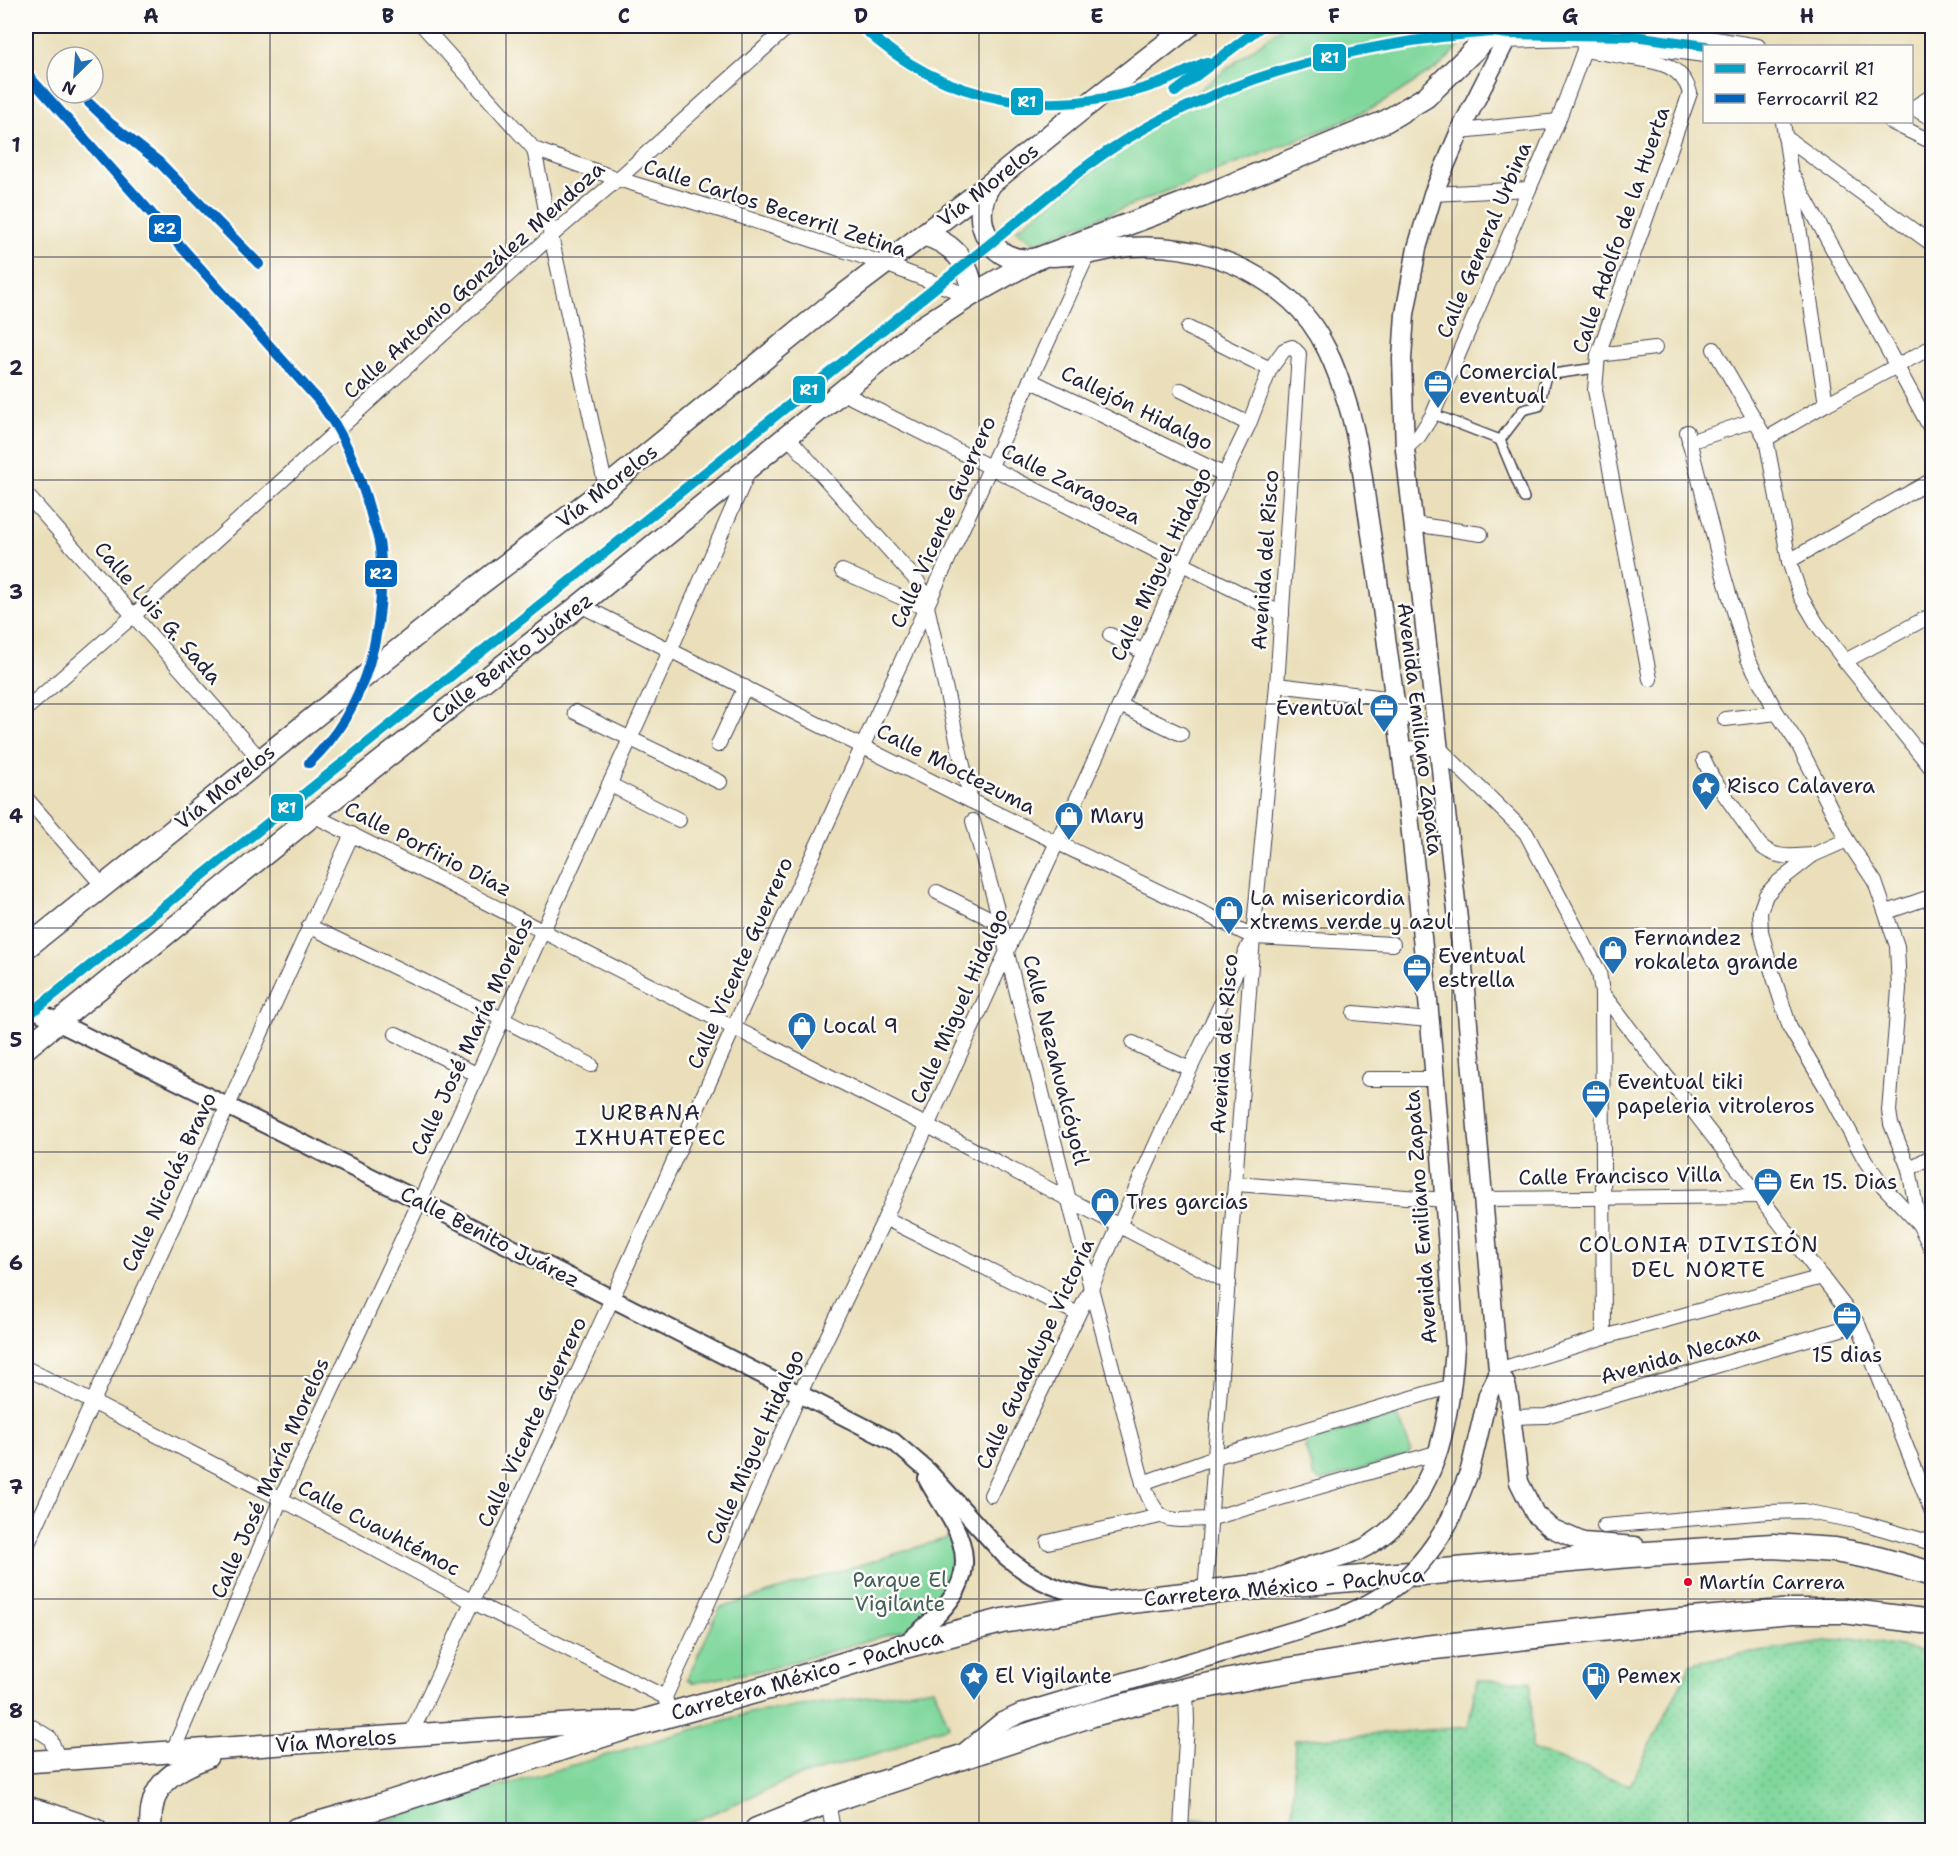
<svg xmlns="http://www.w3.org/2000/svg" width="1958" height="1856" viewBox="0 0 1958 1856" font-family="'Shantell Sans',sans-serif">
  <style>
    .grass { fill: url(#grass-dots); stroke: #507c6b; stroke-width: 1.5 }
    .park { fill: #7fd79b; stroke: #507c6b; stroke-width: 1.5 }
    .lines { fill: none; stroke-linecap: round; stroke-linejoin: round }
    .pedestrian-casing { stroke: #403e4e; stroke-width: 12 }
    .minor-casing { stroke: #403e4e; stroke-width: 16 }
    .tertiary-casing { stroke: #403e4e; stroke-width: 20 }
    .secondary-casing { stroke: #403e4e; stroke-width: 21 }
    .primary-casing { stroke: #403e4e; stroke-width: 24 }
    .motorway-casing { stroke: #403e4e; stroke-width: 27 }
    .pedestrian { stroke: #fff; stroke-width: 9 }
    .minor { stroke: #fff; stroke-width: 14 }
    .tertiary { stroke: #fff; stroke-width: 16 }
    .secondary { stroke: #fff; stroke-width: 18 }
    .primary { stroke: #fff; stroke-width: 21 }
    .motorway { stroke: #fff; stroke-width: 24 }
    .secondary-bridge-casing { stroke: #403e4e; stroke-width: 21; stroke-linecap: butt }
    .secondary-bridge { stroke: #fff; stroke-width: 18 }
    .rail-1-casing { stroke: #fdfcf7; stroke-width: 15 }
    .rail-2-casing { stroke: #fdfcf7; stroke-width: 15 }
    .rail-1 { stroke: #02a2c7; stroke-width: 10 }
    .rail-2 { stroke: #0065bd; stroke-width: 10 }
    .grid { fill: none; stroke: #22223b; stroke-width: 1.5; stroke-opacity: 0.55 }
    .bus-dot { fill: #e4002b; stroke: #fdfcf7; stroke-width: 2 }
    .labels { text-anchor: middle; stroke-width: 5; stroke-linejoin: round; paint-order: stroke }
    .bus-label { font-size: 20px; fill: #22223b; stroke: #fdfcf7; text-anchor: start }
    .street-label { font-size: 21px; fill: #22223b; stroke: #fdfcf7 }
    .poi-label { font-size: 21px; fill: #22223b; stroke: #fdfcf7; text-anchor: start }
    .park-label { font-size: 21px; fill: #43615d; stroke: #fdfcf7 }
    .neighbourhood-label { font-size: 22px; letter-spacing: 1.5px; fill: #22223b; stroke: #fdfcf7 }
    .line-badge { stroke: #fdfcf7; stroke-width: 2 }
    .badge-label { font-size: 16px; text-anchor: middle; font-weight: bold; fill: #fff }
    .neatline { fill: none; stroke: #22223b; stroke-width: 2 }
    .grid-label { font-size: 20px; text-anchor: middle; font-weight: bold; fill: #22223b }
  </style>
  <defs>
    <pattern id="grass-dots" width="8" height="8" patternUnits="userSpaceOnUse" patternTransform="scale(1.5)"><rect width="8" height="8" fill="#7fd79b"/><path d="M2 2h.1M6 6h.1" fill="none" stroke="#6db886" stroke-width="1.8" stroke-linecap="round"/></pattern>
  </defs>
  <rect width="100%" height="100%" fill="#fdfcf7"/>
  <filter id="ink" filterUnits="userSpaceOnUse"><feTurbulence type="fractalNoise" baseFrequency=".0167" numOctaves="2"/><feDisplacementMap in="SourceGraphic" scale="12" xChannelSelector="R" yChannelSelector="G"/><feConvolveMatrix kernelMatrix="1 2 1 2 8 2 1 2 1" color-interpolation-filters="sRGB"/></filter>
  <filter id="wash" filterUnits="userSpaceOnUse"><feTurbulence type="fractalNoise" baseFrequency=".008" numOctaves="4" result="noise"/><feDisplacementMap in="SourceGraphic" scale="24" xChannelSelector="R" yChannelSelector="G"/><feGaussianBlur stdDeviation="1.35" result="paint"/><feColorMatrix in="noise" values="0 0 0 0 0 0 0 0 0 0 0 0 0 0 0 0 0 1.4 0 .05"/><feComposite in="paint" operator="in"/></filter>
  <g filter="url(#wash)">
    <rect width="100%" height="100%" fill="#eadfba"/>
    <!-- grass -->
    <path class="grass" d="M1852,1638L1932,1653V1830H1190L1191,1819L1292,1825L1295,1740L1468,1727L1477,1680L1531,1681L1532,1749L1630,1785L1691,1664L1700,1661Z"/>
    <!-- park -->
    <g class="park">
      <path d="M1283,26H1480L1441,65L1382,103L1335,125L1035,243L1016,230Z"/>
      <path d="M1392,1416L1399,1419L1411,1450L1408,1455L1322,1481L1314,1476L1305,1447L1310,1441Z"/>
      <path d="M950,1537L959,1548L958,1583L923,1625L768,1669L694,1683L687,1679L720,1608Z"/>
      <path d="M934,1688L949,1726L919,1735L891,1750L794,1778L674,1830H353L749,1713Z"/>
    </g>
  </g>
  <g filter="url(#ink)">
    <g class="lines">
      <!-- pedestrian casing -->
      <g class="pedestrian-casing">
        <g id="pedestrian">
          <path d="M1433,414L1500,440"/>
          <path d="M1500,440L1523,410L1539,406L1546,375L1596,368"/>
          <path d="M1500,440L1524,498"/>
        </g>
      </g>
      <!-- minor casing -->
      <g class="minor-casing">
        <g id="minor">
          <path d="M423,26L534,149L618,179L743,217L885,264L969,296"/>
          <path d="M1636,26L1758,46"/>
          <path d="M1497,41L1583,39L1704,55"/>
          <path d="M1584,50C1598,52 1612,54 1626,57C1653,61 1681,62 1690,93L1598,355L1595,390L1650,679"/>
          <path d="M1912,107L1932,119"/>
          <path d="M1913,108L1932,96"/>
          <path d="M1783,122L1826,404"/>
          <path d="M1891,122L1932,142"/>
          <path d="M1460,131L1558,121"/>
          <path d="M1785,137L1932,244"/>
          <path d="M534,149L551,236L606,488"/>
          <path d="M1793,176L1932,431"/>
          <path d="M1433,194L1529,189"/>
          <path d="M1188,328L1270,369"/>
          <path d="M1714,349L1766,439L1789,561L1801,597L1817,624L1845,661L1932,769"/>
          <path d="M1598,355L1655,348"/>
          <path d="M1030,380L1225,475"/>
          <path d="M1181,390L1249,424"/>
          <path d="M841,392L1282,614"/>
          <path d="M1687,432L1723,573L1748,659L1777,713L1798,744L1847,840L1875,882L1897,946L1899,989L1889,1111L1891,1124L1909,1169L1919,1224L1932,1250"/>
          <path d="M787,436L918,582L924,593L971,801"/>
          <path d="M1766,439L1826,404L1932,347"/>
          <path d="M1689,442L1755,420"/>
          <path d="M1405,449L1419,436L1433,414L1558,121L1584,50L1583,39"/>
          <path d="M26,494L260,759"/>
          <path d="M1413,524L1481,534"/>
          <path d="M1789,561L1932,480"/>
          <path d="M842,571L927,609"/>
          <path d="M580,605L971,801L1253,937L1393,944"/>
          <path d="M1110,635L1144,652"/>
          <path d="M1845,661L1932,615"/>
          <path d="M1277,685L1395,699L1440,749L1526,833L1599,972L1602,993L1858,1324L1932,1512"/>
          <path d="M1120,705L1181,734"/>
          <path d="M26,709L133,616L551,236L618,179L789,26"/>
          <path d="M575,712L720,782"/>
          <path d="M1725,719L1777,713"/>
          <path d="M718,745L745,687"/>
          <path d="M1402,750L1421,747L1440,749"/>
          <path d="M1704,760L1712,777L1760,845C1776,860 1792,856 1813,855"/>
          <path d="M609,784L679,820"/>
          <path d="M26,798L104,887"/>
          <path d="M313,815L928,1126L1229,1283"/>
          <path d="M973,821L1001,924L1007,953L1091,1288L1143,1483C1159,1527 1167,1520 1209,1519L1439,1452"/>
          <path d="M1847,840L1813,855L1777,883L1766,895L1760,912L1761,931L1769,962L1790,1028L1825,1086L1865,1160L1883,1186L1919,1224"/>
          <path d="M937,892L1001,924"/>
          <path d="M1887,912L1924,899"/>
          <path d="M309,926L502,1019L591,1065"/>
          <path d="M1602,993L1604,1337"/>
          <path d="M1354,1013L1429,1020"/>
          <path d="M396,1034L476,1074"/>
          <path d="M1133,1043L1190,1069"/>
          <path d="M1368,1079H1433"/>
          <path d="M1909,1169L1932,1156"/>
          <path d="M1236,1184L1445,1200"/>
          <path d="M1483,1199L1758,1196"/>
          <path d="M885,1218L1078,1314"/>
          <path d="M26,1368L281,1499L473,1602L665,1697L667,1705"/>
          <path d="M1498,1370L1604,1337L1822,1277"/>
          <path d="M1512,1417L1546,1416L1858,1324"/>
          <path d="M1143,1483L1215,1457L1452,1386"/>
          <path d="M991,1495L1091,1288L1190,1069L1249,945"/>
          <path d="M1604,1526L1768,1512L1803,1511L1856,1521L1932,1543"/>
          <path d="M1048,1542L1160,1516"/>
          <path d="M26,1548L352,834"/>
          <path d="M665,1697L702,1617L800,1393L885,1218L1144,652L1182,564L1249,424L1270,369L1284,350L1292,347L1299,354L1277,685L1253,937L1205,1593"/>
          <path d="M26,1723L50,1738L59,1760"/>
          <path d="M410,1736L612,1299L733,1029L1088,254L1087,248"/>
          <path d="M172,1753L281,1499L420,1201L670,651L749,470"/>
          <path d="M828,1801L833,1830"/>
          <path d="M1181,1830L1187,1722L1186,1690"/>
        </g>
      </g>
      <!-- tertiary casing -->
      <g class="tertiary-casing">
        <g id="tertiary">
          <path d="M26,1002L34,1009L57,1022L420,1201L894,1442L928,1471L1005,1556C1035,1582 1064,1593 1103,1599"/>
          <path d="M906,1643C945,1609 984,1580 953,1523C945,1508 935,1494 927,1479"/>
        </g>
      </g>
      <!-- secondary casing -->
      <g class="secondary-casing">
        <g id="secondary">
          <path d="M1510,26L1506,40L1460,131L1433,194L1417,248L1405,314L1402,359L1405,449L1462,955L1498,1370L1506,1385L1509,1398L1519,1482L1535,1514L1551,1528L1583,1542L1635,1546"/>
          <path d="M1051,257C1064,256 1078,256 1091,254C1104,252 1116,248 1130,247C1187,243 1246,261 1290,300C1322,328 1337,369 1349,409C1359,443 1363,479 1368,514C1375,560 1382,606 1388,652C1421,882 1439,1115 1455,1347C1450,1422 1437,1505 1366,1547C1349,1557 1330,1560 1310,1566C1297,1570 1285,1575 1272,1580"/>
          <path d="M1451,1518L1470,1470L1488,1395L1499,1373"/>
          <path d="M964,1753L1002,1722L1022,1713L1340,1617"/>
        </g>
      </g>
      <!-- primary casing -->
      <g class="primary-casing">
        <g id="primary">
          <path d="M990,185C967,220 992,267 1036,259"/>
          <path d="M924,235C954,243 970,264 973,294"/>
          <path d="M26,948L479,585L606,488L833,303L990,184L1076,114L1189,26"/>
          <path d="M26,1048L313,815L580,605L919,329L973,294L1036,259L1216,191L1386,121L1426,97L1499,26"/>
          <path d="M26,1762L584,1723L631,1722"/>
          <path d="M26,1807L47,1813L96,1830"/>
          <path d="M151,1830C148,1786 169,1772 207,1757"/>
        </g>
      </g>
      <!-- motorway casing -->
      <g class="motorway-casing">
        <g id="motorway">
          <path d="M297,1830L374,1808L646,1721L787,1682L901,1647L1002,1621L1121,1602L1247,1588L1630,1555L1773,1546L1835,1550L1867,1556L1932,1574"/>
          <path d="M757,1830L828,1801L1093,1714L1186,1690L1260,1675L1425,1648L1647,1624L1792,1611H1844L1932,1622"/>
        </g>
      </g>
      <!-- pedestrian -->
      <use href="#pedestrian" class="pedestrian"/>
      <!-- minor -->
      <use href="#minor" class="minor"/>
      <!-- tertiary -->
      <use href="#tertiary" class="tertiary"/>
      <!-- secondary -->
      <use href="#secondary" class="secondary"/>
      <!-- primary -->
      <use href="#primary" class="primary"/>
      <!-- motorway -->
      <use href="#motorway" class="motorway"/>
      <!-- secondary-bridge casing -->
      <g class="secondary-bridge-casing">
        <path id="secondary-bridge" d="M1340,1617C1394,1595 1423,1569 1451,1518"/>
      </g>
      <!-- secondary-bridge -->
      <use href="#secondary-bridge" class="secondary-bridge"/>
      <!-- rail-1 casing -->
      <g class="rail-1-casing">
        <g id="rail-1">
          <path d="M861,26C945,105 1052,122 1160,83C1176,77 1190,69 1206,62"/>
          <path d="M1175,92L1262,26"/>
          <path d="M26,1017L991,243C1029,213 1065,180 1105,153C1217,77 1359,42 1492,32L1508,34L1634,36L1706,46"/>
        </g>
      </g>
      <!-- rail-2 casing -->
      <g class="rail-2-casing">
        <g id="rail-2">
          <path d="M26,73L319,401C325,410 332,419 337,428C352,453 366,494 373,522C376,530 379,540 380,548C387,626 367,709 309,763"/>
          <path d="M89,103L111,124L159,162L259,264"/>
        </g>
      </g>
      <!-- rail-1 -->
      <use href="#rail-1" class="rail-1"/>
      <!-- rail-2 -->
      <use href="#rail-2" class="rail-2"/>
    </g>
  </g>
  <!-- grid -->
  <path class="grid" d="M270,26V1830M506,26V1830M742,26V1830M979,26V1830M1216,26V1830M1452,26V1830M1688,26V1830M26,257H1932M26,480H1932M26,704H1932M26,928H1932M26,1152H1932M26,1376H1932M26,1599H1932"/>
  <!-- icons -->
  <defs>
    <g id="office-pin" transform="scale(1.5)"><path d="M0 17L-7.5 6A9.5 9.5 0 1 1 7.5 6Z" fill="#1f6fb2" stroke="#fdfcf7"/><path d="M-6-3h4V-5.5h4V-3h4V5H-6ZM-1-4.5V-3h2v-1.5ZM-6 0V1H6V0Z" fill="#fff"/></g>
    <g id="sight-pin" transform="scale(1.5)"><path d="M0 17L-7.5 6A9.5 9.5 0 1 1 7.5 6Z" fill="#1f6fb2" stroke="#fdfcf7"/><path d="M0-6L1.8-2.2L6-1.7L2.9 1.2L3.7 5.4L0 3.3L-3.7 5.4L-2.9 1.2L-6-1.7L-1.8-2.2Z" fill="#fff"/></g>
    <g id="shop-pin" transform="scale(1.5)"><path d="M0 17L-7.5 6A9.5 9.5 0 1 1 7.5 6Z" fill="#1f6fb2" stroke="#fdfcf7"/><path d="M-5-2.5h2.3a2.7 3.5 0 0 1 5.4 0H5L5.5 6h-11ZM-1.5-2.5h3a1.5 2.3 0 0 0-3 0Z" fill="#fff"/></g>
    <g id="fuel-pin" transform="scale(1.5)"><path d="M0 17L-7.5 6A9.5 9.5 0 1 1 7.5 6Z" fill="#1f6fb2" stroke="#fdfcf7"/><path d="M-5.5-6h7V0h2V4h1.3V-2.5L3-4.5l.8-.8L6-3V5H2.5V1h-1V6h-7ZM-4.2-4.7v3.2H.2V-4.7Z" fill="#fff"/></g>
  </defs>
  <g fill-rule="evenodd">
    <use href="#office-pin" x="1438" y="384"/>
    <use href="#office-pin" x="1384" y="708"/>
    <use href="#sight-pin" x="1706" y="786"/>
    <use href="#shop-pin" x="1069" y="816"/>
    <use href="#shop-pin" x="1229" y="910"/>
    <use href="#shop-pin" x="1613" y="950"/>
    <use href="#office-pin" x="1417" y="968"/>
    <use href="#shop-pin" x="802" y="1026"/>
    <use href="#office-pin" x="1596" y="1094"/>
    <use href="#office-pin" x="1768" y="1182"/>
    <use href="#shop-pin" x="1105" y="1202"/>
    <use href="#office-pin" x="1847" y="1316"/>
    <use href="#sight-pin" x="974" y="1676"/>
    <use href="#fuel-pin" x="1596" y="1676"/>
  </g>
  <!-- markers -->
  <circle class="bus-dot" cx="1688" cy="1582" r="5"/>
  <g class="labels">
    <!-- bus labels -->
    <g class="bus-label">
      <text x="1699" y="1589">Martín Carrera</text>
    </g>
    <!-- street labels -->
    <g class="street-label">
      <text transform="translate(988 185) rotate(-38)" y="7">Vía Morelos</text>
      <text transform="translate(775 208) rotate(18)" y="7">Calle Carlos Becerril Zetina</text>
      <text transform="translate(1621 230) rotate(-71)" y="7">Calle Adolfo de la Huerta</text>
      <text transform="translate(1484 240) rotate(-67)" y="7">Calle General Urbina</text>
      <text transform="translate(474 280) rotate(-42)" y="7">Calle Antonio González Mendoza</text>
      <text transform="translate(1137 408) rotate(26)" y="7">Callejón Hidalgo</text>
      <text transform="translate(1071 484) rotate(27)" y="7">Calle Zaragoza</text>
      <text transform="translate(607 486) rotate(-38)" y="7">Vía Morelos</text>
      <text transform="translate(943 522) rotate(-66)" y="7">Calle Vicente Guerrero</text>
      <text transform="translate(1265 560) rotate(-86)" y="7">Avenida del Risco</text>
      <text transform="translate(1161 564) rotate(-65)" y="7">Calle Miguel Hidalgo</text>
      <text transform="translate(158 613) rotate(49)" y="7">Calle Luis G. Sada</text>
      <text transform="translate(512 658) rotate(-38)" y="7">Calle Benito Juárez</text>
      <text transform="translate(1420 729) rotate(83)" y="7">Avenida Emiliano Zapata</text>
      <text transform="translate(956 769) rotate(27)" y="7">Calle Moctezuma</text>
      <text transform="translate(225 787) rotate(-39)" y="7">Vía Morelos</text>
      <text transform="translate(428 849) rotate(27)" y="7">Calle Porfirio Díaz</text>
      <text transform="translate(740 963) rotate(-66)" y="7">Calle Vicente Guerrero</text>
      <text transform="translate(959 1006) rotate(-66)" y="7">Calle Miguel Hidalgo</text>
      <text transform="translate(472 1036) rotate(-65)" y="7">Calle José María Morelos</text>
      <text transform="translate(1224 1044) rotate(-86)" y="7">Avenida del Risco</text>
      <text transform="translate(1056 1060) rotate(76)" y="7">Calle Nezahualcóyotl</text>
      <text transform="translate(1620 1176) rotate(-1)" y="7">Calle Francisco Villa</text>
      <text transform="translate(169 1182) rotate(-65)" y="7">Calle Nicolás Bravo</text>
      <text transform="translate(1421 1217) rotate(-94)" y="7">Avenida Emiliano Zapata</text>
      <text transform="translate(490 1237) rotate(27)" y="7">Calle Benito Juárez</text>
      <text transform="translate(1035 1354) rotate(-65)" y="7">Calle Guadalupe Victoria</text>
      <text transform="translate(1680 1355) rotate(-16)" y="7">Avenida Necaxa</text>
      <text transform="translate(532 1422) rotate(-65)" y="7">Calle Vicente Guerrero</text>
      <text transform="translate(755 1447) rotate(-66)" y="7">Calle Miguel Hidalgo</text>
      <text transform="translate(270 1478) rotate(-66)" y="7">Calle José María Morelos</text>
      <text transform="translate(379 1528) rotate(28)" y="7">Calle Cuauhtémoc</text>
      <text transform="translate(1284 1587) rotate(-5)" y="7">Carretera México - Pachuca</text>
      <text transform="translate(807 1675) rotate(-16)" y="7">Carretera México - Pachuca</text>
      <text transform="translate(336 1741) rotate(-4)" y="7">Vía Morelos</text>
    </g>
    <!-- poi labels -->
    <g class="poi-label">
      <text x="1459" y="379">Comercial<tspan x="1459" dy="24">eventual</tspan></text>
      <text x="1363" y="715" text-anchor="end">Eventual</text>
      <text x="1727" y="793">Risco Calavera</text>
      <text x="1090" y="823">Mary</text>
      <text x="1250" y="905">La misericordia<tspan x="1250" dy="24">xtrems verde y azul</tspan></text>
      <text x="1634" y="945">Fernandez<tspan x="1634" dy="24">rokaleta grande</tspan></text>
      <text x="1438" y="963">Eventual<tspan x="1438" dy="24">estrella</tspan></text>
      <text x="823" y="1033">Local 9</text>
      <text x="1617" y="1089">Eventual tiki<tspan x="1617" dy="24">papeleria vitroleros</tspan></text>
      <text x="1789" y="1189">En 15. Dias</text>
      <text x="1126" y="1209">Tres garcias</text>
      <text x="1847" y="1362" text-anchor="middle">15 dias</text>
      <text x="995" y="1683">El Vigilante</text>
      <text x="1617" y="1683">Pemex</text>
    </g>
    <!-- park labels -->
    <g class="park-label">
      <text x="900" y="1587">Parque El<tspan x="900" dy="24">Vigilante</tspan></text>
    </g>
    <!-- neighbourhood labels -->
    <g class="neighbourhood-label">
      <text x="651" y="1120">URBANA<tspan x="651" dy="25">IXHUATEPEC</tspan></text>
      <text x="1699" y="1252">COLONIA DIVISIÓN<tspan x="1699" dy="25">DEL NORTE</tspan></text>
    </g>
  </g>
  <g class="line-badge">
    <rect x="1312" y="43" width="35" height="29" rx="6" fill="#02a2c7"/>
    <rect x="1010" y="87" width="34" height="29" rx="6" fill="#02a2c7"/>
    <rect x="148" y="214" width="34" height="29" rx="6" fill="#0065bd"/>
    <rect x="792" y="375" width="34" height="29" rx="6" fill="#02a2c7"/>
    <rect x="364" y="559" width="34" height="29" rx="6" fill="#0065bd"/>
    <rect x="270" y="793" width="34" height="29" rx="6" fill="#02a2c7"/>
  </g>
  <g class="badge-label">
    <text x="1330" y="63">R1</text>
    <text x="1027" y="107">R1</text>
    <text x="165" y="234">R2</text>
    <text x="809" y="395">R1</text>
    <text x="381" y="579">R2</text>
    <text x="287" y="813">R1</text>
  </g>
  <!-- margin -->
  <rect width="1958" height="1856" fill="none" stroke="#fdfcf7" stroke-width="66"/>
  <!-- legend -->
  <rect x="1703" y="45" width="210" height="78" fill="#fdfcf7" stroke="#a5a5ac" stroke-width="1.5"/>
  <rect x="1715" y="64" width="30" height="9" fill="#02a2c7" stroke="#a5a5ac" stroke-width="1.5"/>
  <text x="1757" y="75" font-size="18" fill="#22223b">Ferrocarril R1</text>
  <rect x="1715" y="94" width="30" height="9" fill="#0065bd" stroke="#a5a5ac" stroke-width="1.5"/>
  <text x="1757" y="105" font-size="18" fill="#22223b">Ferrocarril R2</text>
  <!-- north arrow -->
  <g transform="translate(75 75) rotate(205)"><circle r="28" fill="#fdfcf7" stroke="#a5a5ac" stroke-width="1.5"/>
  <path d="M0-4.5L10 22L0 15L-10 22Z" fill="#1f6fb2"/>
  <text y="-9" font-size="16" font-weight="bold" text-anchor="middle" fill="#22223b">N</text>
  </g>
  <rect x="33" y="33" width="1892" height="1790" class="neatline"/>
  <g class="grid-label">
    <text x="151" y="23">A</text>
    <text x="388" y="23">B</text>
    <text x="624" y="23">C</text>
    <text x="861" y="23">D</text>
    <text x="1097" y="23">E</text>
    <text x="1334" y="23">F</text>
    <text x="1570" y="23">G</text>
    <text x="1807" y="23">H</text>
    <text x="16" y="152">1</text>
    <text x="16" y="375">2</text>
    <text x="16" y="599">3</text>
    <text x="16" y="823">4</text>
    <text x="16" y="1047">5</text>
    <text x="16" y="1270">6</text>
    <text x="16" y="1494">7</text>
    <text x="16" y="1718">8</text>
  </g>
</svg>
